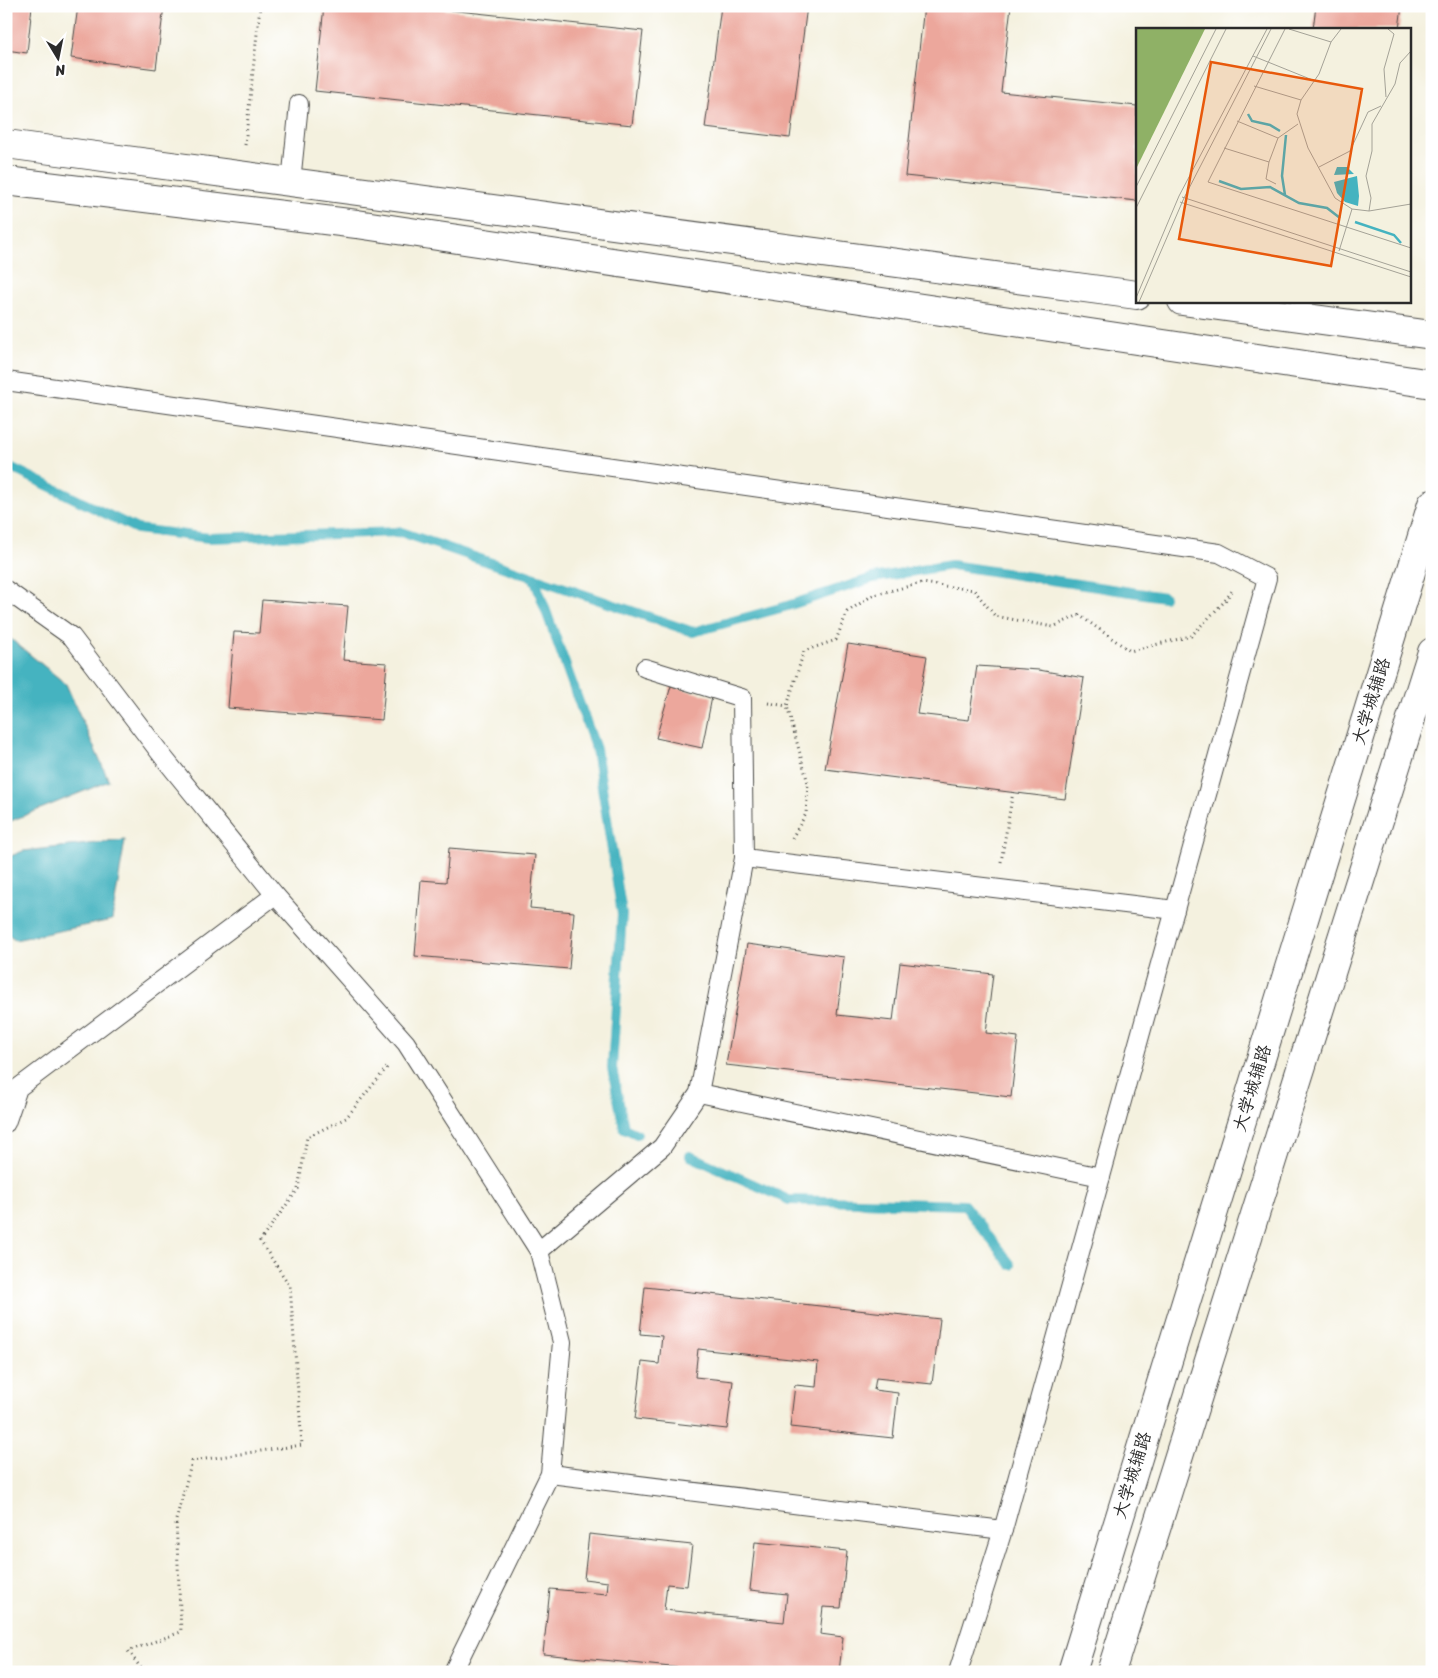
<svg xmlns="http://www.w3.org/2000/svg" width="1438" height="1678" viewBox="0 0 1438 1678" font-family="Sriracha,'LXGW WenKai TC',sans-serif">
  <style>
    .water { fill: #45b3c0; stroke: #386f76 }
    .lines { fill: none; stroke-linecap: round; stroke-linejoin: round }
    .stream { stroke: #45b3c0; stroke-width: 10 }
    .building { fill: #eca79c }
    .service-casing { stroke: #494946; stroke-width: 20 }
    .tertiary-casing { stroke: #494946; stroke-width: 30 }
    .path { stroke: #494946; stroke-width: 3; stroke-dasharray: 1 4; stroke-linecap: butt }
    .service { stroke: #fff; stroke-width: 18 }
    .tertiary { stroke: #fff; stroke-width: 28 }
    .labels { text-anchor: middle; stroke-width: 4.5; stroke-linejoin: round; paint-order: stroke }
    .street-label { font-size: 18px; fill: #2b2b2b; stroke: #fff }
    .inset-river { fill: none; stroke: #45b3c0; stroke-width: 2.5 }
    .inset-road { fill: none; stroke: #a4a297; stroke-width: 1 }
    .view { fill: #e8590c; fill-opacity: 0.15; stroke: #e8590c; stroke-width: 2.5 }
    .inset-edge { fill: none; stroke: #2b2b2b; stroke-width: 2.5 }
  </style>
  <rect width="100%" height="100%" fill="#fff"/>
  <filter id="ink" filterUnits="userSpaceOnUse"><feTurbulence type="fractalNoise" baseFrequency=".02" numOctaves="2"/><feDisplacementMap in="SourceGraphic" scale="10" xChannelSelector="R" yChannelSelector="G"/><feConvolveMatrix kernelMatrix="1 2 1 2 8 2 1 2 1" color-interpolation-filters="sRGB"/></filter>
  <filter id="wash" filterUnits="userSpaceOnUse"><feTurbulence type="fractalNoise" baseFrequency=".0096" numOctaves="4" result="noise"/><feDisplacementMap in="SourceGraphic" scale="20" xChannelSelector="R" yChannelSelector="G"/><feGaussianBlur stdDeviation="1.12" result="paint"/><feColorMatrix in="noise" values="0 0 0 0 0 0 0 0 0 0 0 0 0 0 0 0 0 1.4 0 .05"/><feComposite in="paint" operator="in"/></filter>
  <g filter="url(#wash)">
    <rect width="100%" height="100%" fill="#f4f1df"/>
    <!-- water -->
    <g class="water">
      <path d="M6,635L66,684L109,781L6,823Z"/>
      <path d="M125,840L112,920L15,940L6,934V858L23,851Z"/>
    </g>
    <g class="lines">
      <!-- stream -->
      <g class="stream">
        <path d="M6,465L137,529L209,538L401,532L693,632L784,607L873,578L951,565L1164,597"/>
        <path d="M534,578L596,749L622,914L612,1068L624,1128L637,1134"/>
        <path d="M690,1156L789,1200L964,1205L1011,1265"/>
      </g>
    </g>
    <g id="blocks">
      <!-- building -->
      <g class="building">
        <path d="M6,6H32L27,53L6,50Z"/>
        <path d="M78,6H164L156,69L71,58Z"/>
        <path d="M324,6H412L643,31L632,125L315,91Z"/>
        <path d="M721,6H807L790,138L705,128Z"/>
        <path d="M924,6H1011L1001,92L1137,106V201L905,176Z"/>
        <path d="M1316,6H1402L1399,29H1313Z"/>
        <path d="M262,600L348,606L343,660L387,663L382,720L228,708L234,632L259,633Z"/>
        <path d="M848,644L927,656L917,714L969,720L977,666L1039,670L1084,678L1065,799L825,769Z"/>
        <path d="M671,686L712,697L702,748L656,738Z"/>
        <path d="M449,848L535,855L530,908L574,912L569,969L415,956L421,880L446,882Z"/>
        <path d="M747,944L844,957L837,1015L893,1021L900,963L993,974L986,1033L1018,1037L1011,1097L726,1065Z"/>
        <path d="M645,1287L940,1319L932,1384L876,1378L874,1390L898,1393L893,1438L790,1427L795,1385L816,1387L818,1362L698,1349L695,1377L733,1381L727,1429L635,1419L642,1362L659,1364L662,1336L640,1334Z"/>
        <path d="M589,1534L692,1545L687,1586L667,1584L664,1610L784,1622L787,1594L750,1590L755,1542L847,1551L841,1608L823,1607L820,1634L843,1637L839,1672H720L543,1654L550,1589L607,1594L608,1582L584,1579Z"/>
      </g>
    </g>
  </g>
  <g filter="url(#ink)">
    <use href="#blocks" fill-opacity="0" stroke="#494946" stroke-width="1"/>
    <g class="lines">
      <!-- service casing -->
      <g class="service-casing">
        <g id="service">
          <path d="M291,182L299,104"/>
          <path d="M6,381L1219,553L1267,578L1003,1530L958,1672"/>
          <path d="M6,590L72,637L164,758L275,895L406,1043L539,1251L562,1342L550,1474L453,1672"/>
          <path d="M744,858L1175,910"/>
          <path d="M699,1093L1101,1177"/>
          <path d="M6,1123L18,1088L275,895"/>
          <path d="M539,1251L662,1147L699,1093L744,858L742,698L645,668"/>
          <path d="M550,1474L1003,1530"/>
        </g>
      </g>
      <!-- tertiary casing -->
      <g class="tertiary-casing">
        <g id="tertiary">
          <path d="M6,144L1137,295"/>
          <path d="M6,181L357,224L1432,384"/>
          <path d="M1182,301L1432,335"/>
          <path d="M1072,1672L1432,504"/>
          <path d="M1111,1672L1432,652"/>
        </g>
      </g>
      <!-- path -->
      <g class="path">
        <path d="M245,145L260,6"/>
        <path d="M768,703L787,706"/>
        <path d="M792,838L806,814L808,783L787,706L804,651L836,640L847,612L873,595L922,583L974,590L995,616L1053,627L1079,615L1130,651L1191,636L1224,602L1232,591"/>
        <path d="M1001,862L1013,792"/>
        <path d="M144,1672L128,1651L181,1632L176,1520L192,1461L302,1445L290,1286L260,1241L298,1189L307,1137L346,1118L389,1065"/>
      </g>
      <!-- service -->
      <use href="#service" class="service"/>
      <!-- tertiary -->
      <use href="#tertiary" class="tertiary"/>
    </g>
  </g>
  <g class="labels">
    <!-- street labels -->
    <g class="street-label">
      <text transform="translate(1371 701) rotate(-73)" y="6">大学城辅路</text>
      <text transform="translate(1252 1088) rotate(-73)" y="6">大学城辅路</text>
      <text transform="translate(1132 1475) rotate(-73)" y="6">大学城辅路</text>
    </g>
  </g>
  <!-- overview -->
  <g transform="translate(1136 28)">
    <rect width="275" height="275" fill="#f4f1df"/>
    <path d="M0,1H69L0,141Z" fill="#8fb166"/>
    <path d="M201,139H211L218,146L198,147ZM221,148L223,168L222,178L209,174L201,165L198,154Z" fill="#45b3c0"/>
    <path class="inset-river" d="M112,86L116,93L134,97L144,103M83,153L105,161L134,159L163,175L191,180L204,190M149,167L146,148L150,107M219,194L258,207L265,215"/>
    <path class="inset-road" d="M149,1L72,154L275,220M153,1L195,14M205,1L195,14L183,46L165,72L161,86L172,120L199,170L216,181M117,28L179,53M118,58L165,72M250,69L248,41L258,6L252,1M101,93L142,110M88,120L133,134M183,139L214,123L232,84L245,78M140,156L130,151L133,134L142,110L162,96M0,159L80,1M46,169L275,244M44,174L275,249M0,180L90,1M233,183L235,170L230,148L236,123V96L259,56L264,35L275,23M203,223L216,181L233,183L275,176M0,270L43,168L131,1M3,274L48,170L135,1"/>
    <path class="view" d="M75,34L226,61L195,238L43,211Z"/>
    <rect width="275" height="275" class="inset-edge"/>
  </g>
  <!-- margin -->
  <rect width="1438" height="1678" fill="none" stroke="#fff" stroke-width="25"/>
  <!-- north arrow -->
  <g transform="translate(58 58) rotate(170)" stroke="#ffffff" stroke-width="4" paint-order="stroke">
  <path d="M0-4L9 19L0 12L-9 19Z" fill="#2b2b2b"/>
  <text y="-8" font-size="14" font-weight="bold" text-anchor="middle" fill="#2b2b2b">N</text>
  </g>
</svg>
